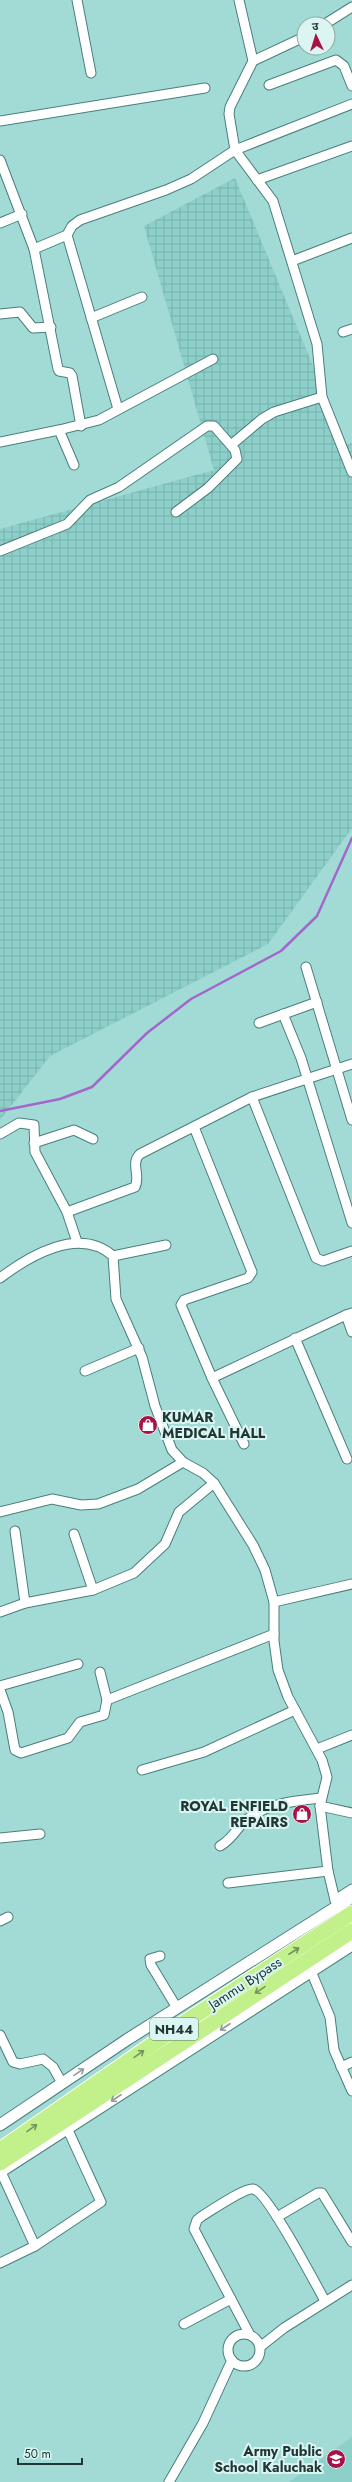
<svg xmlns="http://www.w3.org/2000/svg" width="352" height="2482" viewBox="0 0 352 2482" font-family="Jost,'Noto Sans Devanagari',sans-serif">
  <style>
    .built { fill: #8dcfc9 }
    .industrial { fill: url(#industrial-grid) }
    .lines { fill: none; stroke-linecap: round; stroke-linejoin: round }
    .stream { stroke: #a168c9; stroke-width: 2.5 }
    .minor-casing { stroke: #497f7b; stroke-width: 11 }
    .tertiary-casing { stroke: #497f7b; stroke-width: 13 }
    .trunk-casing { stroke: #fff; stroke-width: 17 }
    .minor { stroke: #fff; stroke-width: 9 }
    .tertiary { stroke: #fff; stroke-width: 11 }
    .trunk { stroke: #c2f08a; stroke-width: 15 }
    .oneway { stroke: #719460 }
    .oneway2 { stroke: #909b9a }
    .labels { text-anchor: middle; stroke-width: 4; stroke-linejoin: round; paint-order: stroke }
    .shield { fill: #daf5f2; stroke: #58706e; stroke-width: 1 }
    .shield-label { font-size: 13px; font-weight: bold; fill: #203735 }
    .poi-label { font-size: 14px; font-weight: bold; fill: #203735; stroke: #daf5f2; text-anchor: end }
    .street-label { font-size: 14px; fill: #203735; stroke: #daf5f2 }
  </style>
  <defs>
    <pattern id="industrial-grid" width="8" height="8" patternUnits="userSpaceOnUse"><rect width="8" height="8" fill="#8dcfc9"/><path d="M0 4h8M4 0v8" fill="none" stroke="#79b2ad"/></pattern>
  </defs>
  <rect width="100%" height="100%" fill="#a2dbd6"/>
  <!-- built -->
  <path class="built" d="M352,2437V2482H289Z"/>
  <!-- industrial -->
  <path class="industrial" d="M235,178L346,445L352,443V828L268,944L50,1056L0,1120V529L214,470L144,226Z"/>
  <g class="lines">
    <!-- stream -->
    <path class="stream" d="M0,1111L60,1099L92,1087L147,1033L191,999L281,951L317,916L352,838"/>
    <!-- minor casing -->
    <g class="minor-casing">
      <g id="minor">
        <path d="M77,0L91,73"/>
        <path d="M239,0L253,61"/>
        <path d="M325,24L352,7"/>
        <path d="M304,37L253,61L230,107L229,114L235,150L273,201L317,344L322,397L352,472"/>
        <path d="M269,85L336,60L344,66L352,86"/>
        <path d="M0,121L205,88"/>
        <path d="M0,160L34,249L58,369L59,371L70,373L72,376L81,426"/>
        <path d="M257,180L352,146"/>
        <path d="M0,223L22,214"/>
        <path d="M67,235L118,409"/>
        <path d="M34,249L67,235L72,226L80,220L166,190L191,179L235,150L352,104"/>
        <path d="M292,261L352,238"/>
        <path d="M0,314L20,312L33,328L51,327"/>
        <path d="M91,318L142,297"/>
        <path d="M343,332L352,329"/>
        <path d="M0,442L59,430"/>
        <path d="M231,445L262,419L274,412L322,397"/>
        <path d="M74,465L59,430L99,420L213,359"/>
        <path d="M0,551L67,524L90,500L119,487L207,426H214L235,450L237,459L208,488L176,512"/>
        <path d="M306,967L352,1120"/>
        <path d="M283,1014L301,1058L352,1223"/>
        <path d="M259,1023L317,1002"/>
        <path d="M252,1097L316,1258L323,1261L352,1251"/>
        <path d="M194,1127L252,1272L248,1278L184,1300L181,1305L212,1378"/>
        <path d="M0,1134L19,1123L34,1125L35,1152L67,1212L77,1242"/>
        <path d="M34,1143L74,1130L93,1139"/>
        <path d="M67,1212L135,1187C141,1176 130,1163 140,1154L252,1097L352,1064"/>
        <path d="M113,1256L166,1245"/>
        <path d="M0,1278C29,1256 79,1226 113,1256L116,1299L142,1357L155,1406L172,1450L183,1462L203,1473L214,1483L253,1545L265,1570L274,1602V1641L278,1670L288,1697L322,1760L327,1777L320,1806L328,1871L335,1900L344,1918"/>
        <path d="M352,1313L346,1315L352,1332"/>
        <path d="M295,1338L347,1459"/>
        <path d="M85,1371L139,1348"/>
        <path d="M244,1444L212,1378L346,1315"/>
        <path d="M0,1512L52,1499L81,1505L98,1504L138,1489L183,1462"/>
        <path d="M15,1531L25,1603"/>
        <path d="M74,1534L93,1590"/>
        <path d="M274,1602L352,1584"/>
        <path d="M0,1612L25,1603L93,1590L134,1573L165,1544L179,1512L214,1483"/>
        <path d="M0,1686L78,1664"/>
        <path d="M0,1690L8,1712L15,1750L21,1753L68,1738L80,1722L104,1715L107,1700L100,1672"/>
        <path d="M107,1700L274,1634"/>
        <path d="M317,1749L352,1735"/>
        <path d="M142,1770L204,1752L295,1710"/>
        <path d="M320,1806L352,1813"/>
        <path d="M0,1838L40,1834"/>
        <path d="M220,1846C235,1837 235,1829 246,1820C268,1803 294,1801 321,1798"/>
        <path d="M228,1883L328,1871"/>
        <path d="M335,1900L352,1889"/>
        <path d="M0,1921L8,1917"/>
        <path d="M160,1956L150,1959L151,1965L177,2008"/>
        <path d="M311,1971L330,2017L334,2050L352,2091"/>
        <path d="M0,2035L13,2062L20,2064L43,2059L53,2067L62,2083"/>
        <path d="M341,2067L352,2062"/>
        <path d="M1,2172L35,2246"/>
        <path d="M277,2217L318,2193H322L352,2242"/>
        <path d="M0,2263L35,2246L101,2202L68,2130"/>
        <path d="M184,2324L231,2299"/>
        <circle cx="244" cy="2350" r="16"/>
        <path d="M250,2335L194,2229L197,2220L202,2216C212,2210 244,2188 253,2189C267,2191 316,2285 325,2301"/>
        <path d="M260,2347L284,2328L352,2285"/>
        <path d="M169,2482L203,2423L232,2360"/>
      </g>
    </g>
    <!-- tertiary casing -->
    <g class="tertiary-casing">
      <g id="tertiary">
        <path d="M0,2125L128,2039L352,1897"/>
        <path d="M0,2172L352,1945"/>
      </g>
    </g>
    <!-- trunk casing -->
    <g class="trunk-casing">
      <g id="trunk">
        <path d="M0,2150L176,2028L352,1913"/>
        <path d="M0,2163L352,1931"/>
      </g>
    </g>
    <!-- minor -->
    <use href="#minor" class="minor"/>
    <!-- tertiary -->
    <use href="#tertiary" class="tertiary"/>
    <!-- trunk -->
    <use href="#trunk" class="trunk"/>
  </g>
  <!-- one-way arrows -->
  <defs><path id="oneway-shaft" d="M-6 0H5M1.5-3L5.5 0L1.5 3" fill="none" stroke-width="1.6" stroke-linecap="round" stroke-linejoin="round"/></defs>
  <g class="oneway">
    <use href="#oneway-shaft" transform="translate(294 1951) rotate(-33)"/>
    <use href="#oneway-shaft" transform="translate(260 1990) rotate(146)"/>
    <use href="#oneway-shaft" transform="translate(139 2054) rotate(-35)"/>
    <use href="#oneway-shaft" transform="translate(32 2128) rotate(-35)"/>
  </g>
  <g class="oneway2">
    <use href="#oneway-shaft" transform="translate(225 2027) rotate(147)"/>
    <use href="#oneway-shaft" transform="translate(79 2072) rotate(-34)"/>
    <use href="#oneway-shaft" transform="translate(116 2098) rotate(147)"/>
  </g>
  <!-- icons -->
  <defs>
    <g id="shop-disc" transform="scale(1)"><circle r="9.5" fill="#a81246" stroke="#daf5f2"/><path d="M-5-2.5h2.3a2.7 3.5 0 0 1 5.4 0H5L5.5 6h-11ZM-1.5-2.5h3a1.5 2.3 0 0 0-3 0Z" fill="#fff"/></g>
    <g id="school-disc" transform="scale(1)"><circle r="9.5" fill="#a81246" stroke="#daf5f2"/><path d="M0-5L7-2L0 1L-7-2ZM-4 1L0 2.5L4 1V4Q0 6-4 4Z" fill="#fff"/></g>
  </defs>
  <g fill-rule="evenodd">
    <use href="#shop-disc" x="148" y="1425"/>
    <use href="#shop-disc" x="302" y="1814"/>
    <use href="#school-disc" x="336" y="2459"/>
  </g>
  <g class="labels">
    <!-- shield labels -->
    <rect class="shield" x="150" y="2018" width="48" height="22" rx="3"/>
    <g class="shield-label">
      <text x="174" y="2034">NH44</text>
    </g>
    <!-- poi labels -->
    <g class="poi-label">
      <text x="162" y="1422" text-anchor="start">KUMAR<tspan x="162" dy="16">MEDICAL HALL</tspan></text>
      <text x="288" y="1811">ROYAL ENFIELD<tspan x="288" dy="16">REPAIRS</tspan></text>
      <text x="322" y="2456">Army Public<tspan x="322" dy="16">School Kaluchak</tspan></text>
    </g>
    <!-- street labels -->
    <g class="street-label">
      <text transform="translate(245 1983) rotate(-33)" y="5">Jammu Bypass</text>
    </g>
  </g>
  <!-- north arrow -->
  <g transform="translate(316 36) rotate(356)"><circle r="19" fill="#daf5f2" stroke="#90a9a6"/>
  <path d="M0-3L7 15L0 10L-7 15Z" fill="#a81246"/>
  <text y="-6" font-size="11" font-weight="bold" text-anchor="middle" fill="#203735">उ</text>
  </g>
  <!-- scale -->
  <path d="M18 2458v6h64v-6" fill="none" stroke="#203735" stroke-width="2"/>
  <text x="24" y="2458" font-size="12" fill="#203735" stroke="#daf5f2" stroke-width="3" paint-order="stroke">50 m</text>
</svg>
